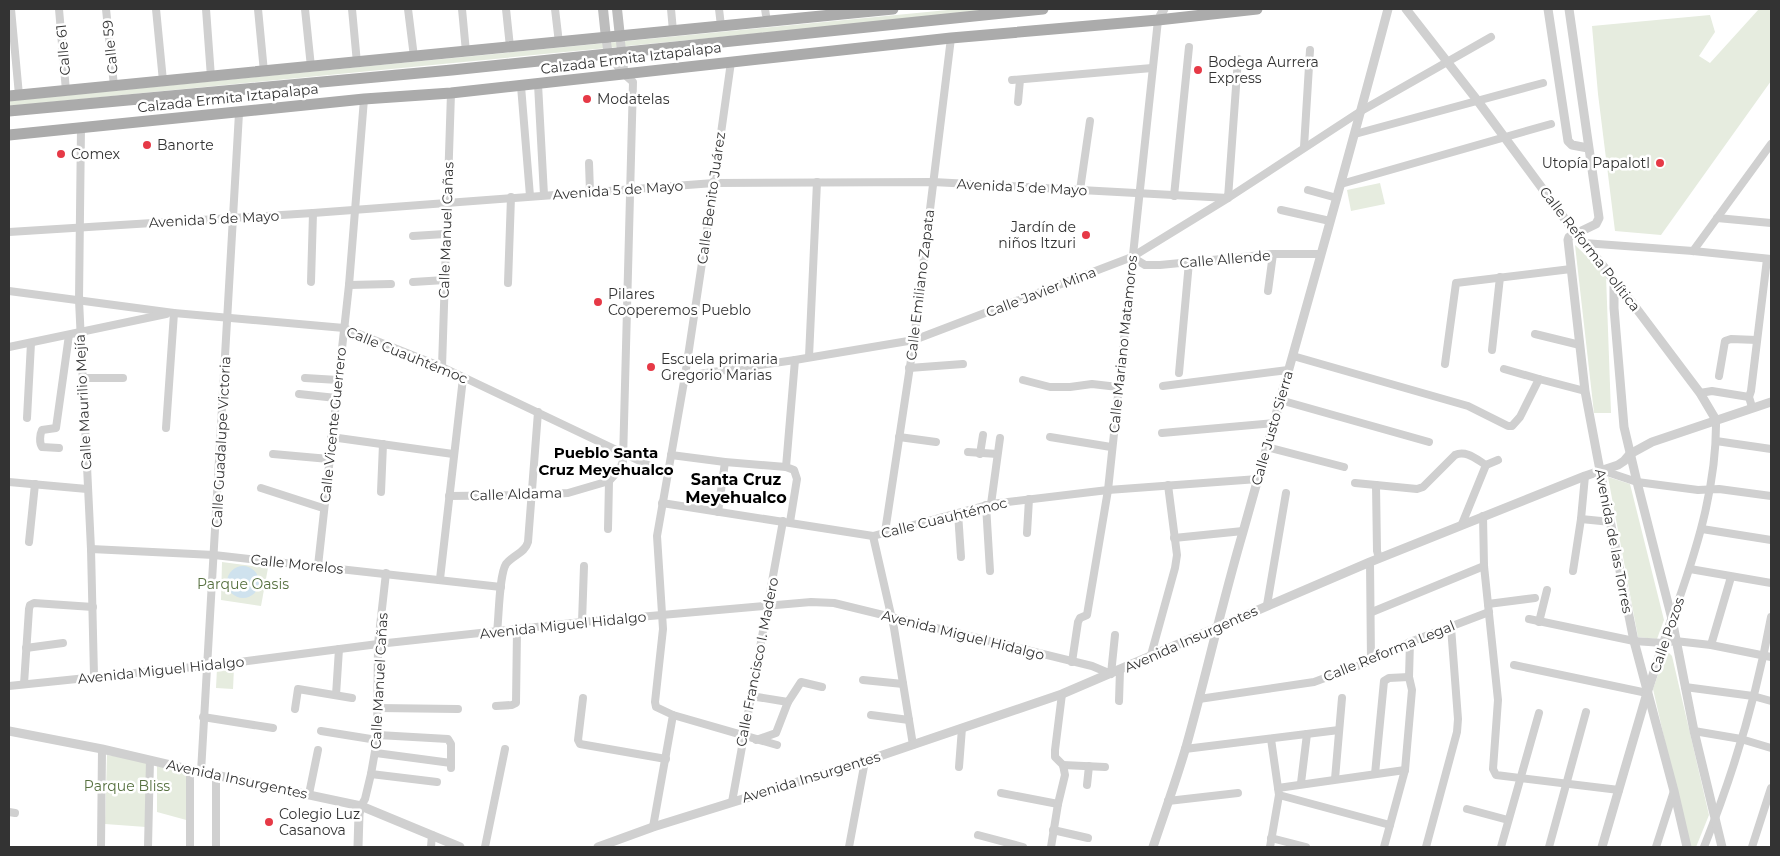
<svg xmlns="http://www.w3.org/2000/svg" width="1780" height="856" viewBox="0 0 1780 856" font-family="Montserrat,sans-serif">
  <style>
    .park { fill: #e6ecdf }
    .water { fill: #cfe2ee }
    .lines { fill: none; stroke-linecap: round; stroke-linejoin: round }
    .minor { stroke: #d0d0d0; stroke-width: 8 }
    .tertiary { stroke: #d0d0d0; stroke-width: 9 }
    .secondary { stroke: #bdbdbd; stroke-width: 10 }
    .primary { stroke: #ababab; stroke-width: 11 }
    .poi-dot { fill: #e63946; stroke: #fff; stroke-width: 2 }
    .labels { text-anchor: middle; stroke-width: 5; stroke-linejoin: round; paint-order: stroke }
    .street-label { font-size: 14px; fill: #333; stroke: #fff }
    .poi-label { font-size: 14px; fill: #333; stroke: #fff; text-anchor: start }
    .park-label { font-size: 14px; fill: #56703f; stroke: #fff }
    .neighbourhood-label { font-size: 15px; font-weight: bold; fill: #000; stroke: #fff }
    .quarter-label { font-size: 16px; font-weight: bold; fill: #000; stroke: #fff }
  </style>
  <rect width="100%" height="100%" fill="#fff"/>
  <!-- park -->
  <g class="park">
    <path d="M958,9H1009L9,106V101Z"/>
    <path d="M1759,9H1771V81L1661,235L1615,231L1598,94L1592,26L1710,15L1715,32L1699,56L1710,63Z"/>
    <path d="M1380,183L1385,204L1351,211L1347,190Z"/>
    <path d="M1575,245L1606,275L1611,413H1594Z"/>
    <path d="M1608,477L1630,484L1664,620L1657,639L1638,637Z"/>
    <path d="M222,562L268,568L261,606L221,600Z"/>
    <path d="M1669,653L1672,656L1709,815L1696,847H1689L1653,689L1665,655Z"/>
    <path d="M217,668H234L233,689L216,688Z"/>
    <path d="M107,755L148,761L146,827L105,824Z"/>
    <path d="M157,766L191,772L190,821L157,812Z"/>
  </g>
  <!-- water -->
  <circle class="water" cx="243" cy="582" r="16"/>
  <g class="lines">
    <!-- minor -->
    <g class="minor">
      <path d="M11,9L19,95"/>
      <path d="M59,9L66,91"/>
      <path d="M106,9L114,86"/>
      <path d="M156,9L163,81"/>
      <path d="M206,9L211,77"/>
      <path d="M258,9L264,72"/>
      <path d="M305,9L311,67"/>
      <path d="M352,9L357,63"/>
      <path d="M408,9L414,57"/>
      <path d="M462,9L466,52"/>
      <path d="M506,9L510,47"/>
      <path d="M555,9L559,43"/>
      <path d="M671,9L673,31"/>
      <path d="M719,9L721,26"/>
      <path d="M765,9L767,22"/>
      <path d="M1012,80L1152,68"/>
      <path d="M538,84L544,195"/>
      <path d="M521,86L530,196"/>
      <path d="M1018,102L1020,80"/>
      <path d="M81,127L79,300L91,549L94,676"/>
      <path d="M1355,134L1543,83"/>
      <path d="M1304,147L1310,50"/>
      <path d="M589,163L590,192"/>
      <path d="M1341,184L1551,124"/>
      <path d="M1080,190L1090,121"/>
      <path d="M1308,190L1337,198"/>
      <path d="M1174,196L1189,47"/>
      <path d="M1281,210L1330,221"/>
      <path d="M1717,218L1771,223"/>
      <path d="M9,232L313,213L714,183L933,182L1228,198L1238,59"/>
      <path d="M413,236L445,234"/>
      <path d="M1584,243L1693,251L1771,259"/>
      <path d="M1693,251L1771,144"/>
      <path d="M1132,257L1145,265H1160L1273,254H1320"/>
      <path d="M311,282L313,213"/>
      <path d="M413,282L445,280"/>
      <path d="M508,283L511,197"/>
      <path d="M349,285L391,284"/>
      <path d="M9,291L174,313L344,328L442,367L667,474"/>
      <path d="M1268,291L1273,254"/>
      <path d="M1535,334L1580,345"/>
      <path d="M9,347L166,314"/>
      <path d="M1492,350L1500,277"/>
      <path d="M1293,356L1468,406L1508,426H1512L1520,417L1539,379L1585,391"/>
      <path d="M809,357L817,182"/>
      <path d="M1445,364L1456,283L1571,269"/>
      <path d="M442,367L451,93"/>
      <path d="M909,368L963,364"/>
      <path d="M1504,369L1539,379"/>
      <path d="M1179,373L1189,262"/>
      <path d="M685,376L795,360L914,340L1132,257L1228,198L1361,111L1491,37"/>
      <path d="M1719,376L1725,341L1731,339L1757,340"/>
      <path d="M83,378H123"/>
      <path d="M305,378L338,380"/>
      <path d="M1023,380L1050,387H1070L1092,384L1118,387"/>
      <path d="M1163,386L1288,370"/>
      <path d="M1700,393L1712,391L1749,397"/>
      <path d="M299,394L336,398"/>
      <path d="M1280,400L1429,442"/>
      <path d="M1752,407L1749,397L1751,391L1767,259"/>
      <path d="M27,418L31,343"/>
      <path d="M166,428L174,313"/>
      <path d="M1162,433L1274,423"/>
      <path d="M331,437L453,454"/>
      <path d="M899,437L936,442"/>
      <path d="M1050,437L1111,447"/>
      <path d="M1716,441L1771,449"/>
      <path d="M1267,447L1344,467"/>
      <path d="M59,448L42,447C39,443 40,434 42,430L56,428L69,335"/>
      <path d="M968,452L997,454"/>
      <path d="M273,454L329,459"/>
      <path d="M980,454L983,435"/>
      <path d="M671,455L725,462L786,467"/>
      <path d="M1486,465L1498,460"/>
      <path d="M1601,470L1637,482L1698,490L1719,489L1771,496"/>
      <path d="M9,482L87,489"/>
      <path d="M1355,483L1376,485"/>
      <path d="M261,488L323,508"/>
      <path d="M381,492L383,444"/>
      <path d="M449,496L531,495L568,493L609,481L620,469L623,461L633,82L624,74"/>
      <path d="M662,503L873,536L991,504L1108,490L1258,479"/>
      <path d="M991,504L1000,438"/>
      <path d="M986,505L990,571"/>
      <path d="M718,512L725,462"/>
      <path d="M958,513L961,557"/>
      <path d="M1483,516L1484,566L1498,700L1493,769L1496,775L1619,790"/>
      <path d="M1581,519L1611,522"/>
      <path d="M790,522L797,479L794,470L786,467L795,360"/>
      <path d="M608,529L609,481"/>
      <path d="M1702,529L1771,540"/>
      <path d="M885,532L914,340L951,38"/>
      <path d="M1027,533L1029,499"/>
      <path d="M873,536L894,628L913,745"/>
      <path d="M1174,538L1243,531"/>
      <path d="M29,542L35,484"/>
      <path d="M91,549L214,555L501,587"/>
      <path d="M1379,558L1377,551L1376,485L1417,489L1423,487L1455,455C1466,450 1476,459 1486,465L1462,524"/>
      <path d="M1370,562L1371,661"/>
      <path d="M318,566L349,285L364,99"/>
      <path d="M1690,569L1771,583"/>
      <path d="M1573,571L1581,519L1585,476"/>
      <path d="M440,579L463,378"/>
      <path d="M1488,604L1535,598"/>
      <path d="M1267,605L1286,493"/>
      <path d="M1372,612L1484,566"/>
      <path d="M1529,619L1634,641L1663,643L1675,641L1711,645L1771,657"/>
      <path d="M1672,619C1695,555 1717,488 1716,420"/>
      <path d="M582,622L584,566"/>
      <path d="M1539,622L1547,590"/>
      <path d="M497,632C499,617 499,575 506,564C513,555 525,553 528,542L538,412"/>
      <path d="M1711,645L1731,577"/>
      <path d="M26,648L63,643"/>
      <path d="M1151,655L1175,568L1177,555L1168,485"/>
      <path d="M1072,662L1078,622L1080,618L1087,615L1108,490L1158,20"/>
      <path d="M1514,665L1647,693"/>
      <path d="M863,680L903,684"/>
      <path d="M24,684L29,609L30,605L34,603L93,607"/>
      <path d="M9,686L232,663L378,644L582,622L811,602L834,603L1092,666L1111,674L1115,635"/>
      <path d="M1685,687L1753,696L1771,701"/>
      <path d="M336,695L339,649"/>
      <path d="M751,696L788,702L801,682L822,687"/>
      <path d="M583,698L578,740L580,744L666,759"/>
      <path d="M1199,699L1314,682L1371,661L1410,642L1489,612"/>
      <path d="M1119,701L1120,670"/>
      <path d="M496,706L512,705L516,703L517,630"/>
      <path d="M378,708L458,709"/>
      <path d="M295,709L298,689L352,698"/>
      <path d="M673,715L777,745"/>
      <path d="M871,715L909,720"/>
      <path d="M203,717L273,728"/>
      <path d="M321,731L377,740"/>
      <path d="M1694,731L1741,739L1771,748"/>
      <path d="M378,735L448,739L451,744V768"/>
      <path d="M756,740L776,733L788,702"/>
      <path d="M1185,749L1339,730"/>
      <path d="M376,753L451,763"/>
      <path d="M1063,765L1105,767"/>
      <path d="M959,767L962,728"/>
      <path d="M190,769V847"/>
      <path d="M201,772L239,113"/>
      <path d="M371,774L437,782"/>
      <path d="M1375,774L1384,681L1389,678L1409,677"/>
      <path d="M1335,779L1342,698"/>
      <path d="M1301,783L1307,734"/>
      <path d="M1087,785L1089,766"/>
      <path d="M1278,788L1405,770"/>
      <path d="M1001,793L1058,804"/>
      <path d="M309,794L318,750"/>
      <path d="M1279,795L1390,825"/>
      <path d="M1168,801L1238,793"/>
      <path d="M732,802L783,521"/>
      <path d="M361,806L365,799L371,774L377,740L378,644L386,573"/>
      <path d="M1467,809L1508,820"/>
      <path d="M9,812L15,813"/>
      <path d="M653,827L673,715L656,707L655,702L663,629L657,536L685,376L714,183L731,62"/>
      <path d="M1053,830L1088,838"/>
      <path d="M978,835L1023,847"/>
      <path d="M1271,838L1306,847"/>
      <path d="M101,847L102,749"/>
      <path d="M148,847L150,760"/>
      <path d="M216,847V776"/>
      <path d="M431,847L432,835"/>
      <path d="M485,847L505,749"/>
      <path d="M849,847L865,761"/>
      <path d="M1051,847L1058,804L1065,775L1063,765L1055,757V750L1062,694"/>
      <path d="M1270,847L1279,795L1271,739"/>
      <path d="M1384,847L1405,770L1412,690L1409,677L1410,642"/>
      <path d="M1426,847L1457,732L1458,719L1451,627"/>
      <path d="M1501,847L1539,713"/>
      <path d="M1549,847L1586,712"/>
      <path d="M1656,847L1674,791"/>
      <path d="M1704,847C1733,774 1757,695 1771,617"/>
      <path d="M1752,847L1771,788"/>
    </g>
    <!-- tertiary -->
    <g class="tertiary">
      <path d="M1406,9L1477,100L1570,226L1609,273L1614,284L1630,300L1700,393L1716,420"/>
      <path d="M1548,9L1568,141L1572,145L1588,148"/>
      <path d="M1569,9L1599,218L1596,224L1569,237L1568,240L1585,391L1598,460L1634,641L1674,791L1687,847"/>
      <path d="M1158,20L1164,9"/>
      <path d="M620,37L624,74"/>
      <path d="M606,38L608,53L624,74"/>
      <path d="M1614,284V308L1624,427L1637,482L1672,619L1694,731L1722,847"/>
      <path d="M9,731L102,749L201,772L361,806L460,847"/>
      <path d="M358,847L359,814L361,806"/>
      <path d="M598,847L653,827L865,761L1062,694L1370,562L1585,476L1618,465L1624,461L1630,454L1652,442L1771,402"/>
      <path d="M1153,847C1164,814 1176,781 1186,747C1206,676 1222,603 1243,532C1292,357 1342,184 1388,9"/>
      <path d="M1602,847L1647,693L1671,621"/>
    </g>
    <!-- secondary -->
    <g class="secondary">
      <path d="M603,9L606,38"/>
      <path d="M617,9L620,37"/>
    </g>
    <!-- primary -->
    <g class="primary">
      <path d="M9,96L893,9"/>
      <path d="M9,111L452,70L1043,9"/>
      <path d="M9,135L364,99L451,93L951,38L1158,20L1257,9"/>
    </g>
  </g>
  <!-- markers -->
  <g class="poi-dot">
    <circle cx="1198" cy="70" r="5"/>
    <circle cx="587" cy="99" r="5"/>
    <circle cx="147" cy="145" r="5"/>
    <circle cx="61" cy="154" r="5"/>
    <circle cx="1660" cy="163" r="5"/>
    <circle cx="1086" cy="235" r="5"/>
    <circle cx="598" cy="302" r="5"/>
    <circle cx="651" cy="367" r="5"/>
    <circle cx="269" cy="822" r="5"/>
  </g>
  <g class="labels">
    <!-- street labels -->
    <g class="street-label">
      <text transform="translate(110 47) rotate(-96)" y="5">Calle 59</text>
      <text transform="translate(63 50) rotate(-95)" y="5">Calle 61</text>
      <text transform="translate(631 58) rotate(-7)" y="5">Calzada Ermita Iztapalapa</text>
      <text transform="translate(228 98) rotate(-6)" y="5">Calzada Ermita Iztapalapa</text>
      <text transform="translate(1022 187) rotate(3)" y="5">Avenida 5 de Mayo</text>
      <text transform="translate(618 190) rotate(-4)" y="5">Avenida 5 de Mayo</text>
      <text transform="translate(711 198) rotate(-82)" y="5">Calle Benito Juárez</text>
      <text transform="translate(214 219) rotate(-3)" y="5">Avenida 5 de Mayo</text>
      <text transform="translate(446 230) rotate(-88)" y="5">Calle Manuel Cañas</text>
      <text transform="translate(1590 249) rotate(52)" y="5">Calle Reforma Política</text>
      <text transform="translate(1225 259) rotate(-5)" y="5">Calle Allende</text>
      <text transform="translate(920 285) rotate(-83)" y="5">Calle Emiliano Zapata</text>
      <text transform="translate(1041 292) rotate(-21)" y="5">Calle Javier Mina</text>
      <text transform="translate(1123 344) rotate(-84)" y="5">Calle Mariano Matamoros</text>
      <text transform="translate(407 355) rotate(22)" y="5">Calle Cuauhtémoc</text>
      <text transform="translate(83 402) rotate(-93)" y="5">Calle Maurilio Mejía</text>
      <text transform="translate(333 425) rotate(-84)" y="5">Calle Vicente Guerrero</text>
      <text transform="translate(1272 428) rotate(-74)" y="5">Calle Justo Sierra</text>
      <text transform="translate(221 442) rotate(-87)" y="5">Calle Guadalupe Victoria</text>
      <text transform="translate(516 494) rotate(-2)" y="5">Calle Aldama</text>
      <text transform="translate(944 518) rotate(-14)" y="5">Calle Cuauhtémoc</text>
      <text transform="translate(1614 541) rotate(79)" y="5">Avenida de las Torres</text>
      <text transform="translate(297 564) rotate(6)" y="5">Calle Morelos</text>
      <text transform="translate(563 625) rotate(-6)" y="5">Avenida Miguel Hidalgo</text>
      <text transform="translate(963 635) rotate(14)" y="5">Avenida Miguel Hidalgo</text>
      <text transform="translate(1667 635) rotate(-71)" y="5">Calle Pozos</text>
      <text transform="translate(1191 639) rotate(-24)" y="5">Avenida Insurgentes</text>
      <text transform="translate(1389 651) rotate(-22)" y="5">Calle Reforma Legal</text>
      <text transform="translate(757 662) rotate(-79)" y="5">Calle Francisco I. Madero</text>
      <text transform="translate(161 670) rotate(-6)" y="5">Avenida Miguel Hidalgo</text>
      <text transform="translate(379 681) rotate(-87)" y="5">Calle Manuel Cañas</text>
      <text transform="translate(811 777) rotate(-17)" y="5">Avenida Insurgentes</text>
      <text transform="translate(237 779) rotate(12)" y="5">Avenida Insurgentes</text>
    </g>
    <!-- poi labels -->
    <g class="poi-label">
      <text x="1208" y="67">Bodega Aurrera<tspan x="1208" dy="16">Express</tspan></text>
      <text x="597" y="104">Modatelas</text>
      <text x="157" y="150">Banorte</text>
      <text x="71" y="159">Comex</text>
      <text x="1650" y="168" text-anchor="end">Utopía Papalotl</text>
      <text x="1076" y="232" text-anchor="end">Jardín de<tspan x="1076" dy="16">niños Itzuri</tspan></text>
      <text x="608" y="299">Pilares<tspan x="608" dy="16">Cooperemos Pueblo</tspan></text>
      <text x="661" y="364">Escuela primaria<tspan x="661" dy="16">Gregorio Marias</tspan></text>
      <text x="279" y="819">Colegio Luz<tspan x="279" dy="16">Casanova</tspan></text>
    </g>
    <!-- park labels -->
    <g class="park-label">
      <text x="243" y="589">Parque Oasis</text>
      <text x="127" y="791">Parque Bliss</text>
    </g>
    <!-- neighbourhood labels -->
    <g class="neighbourhood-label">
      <text x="606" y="458">Pueblo Santa<tspan x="606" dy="17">Cruz Meyehualco</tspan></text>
    </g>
    <!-- quarter labels -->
    <g class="quarter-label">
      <text x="736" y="485">Santa Cruz<tspan x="736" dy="18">Meyehualco</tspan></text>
    </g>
  </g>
  <!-- border -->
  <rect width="1780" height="856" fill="none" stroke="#333333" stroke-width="20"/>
</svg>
